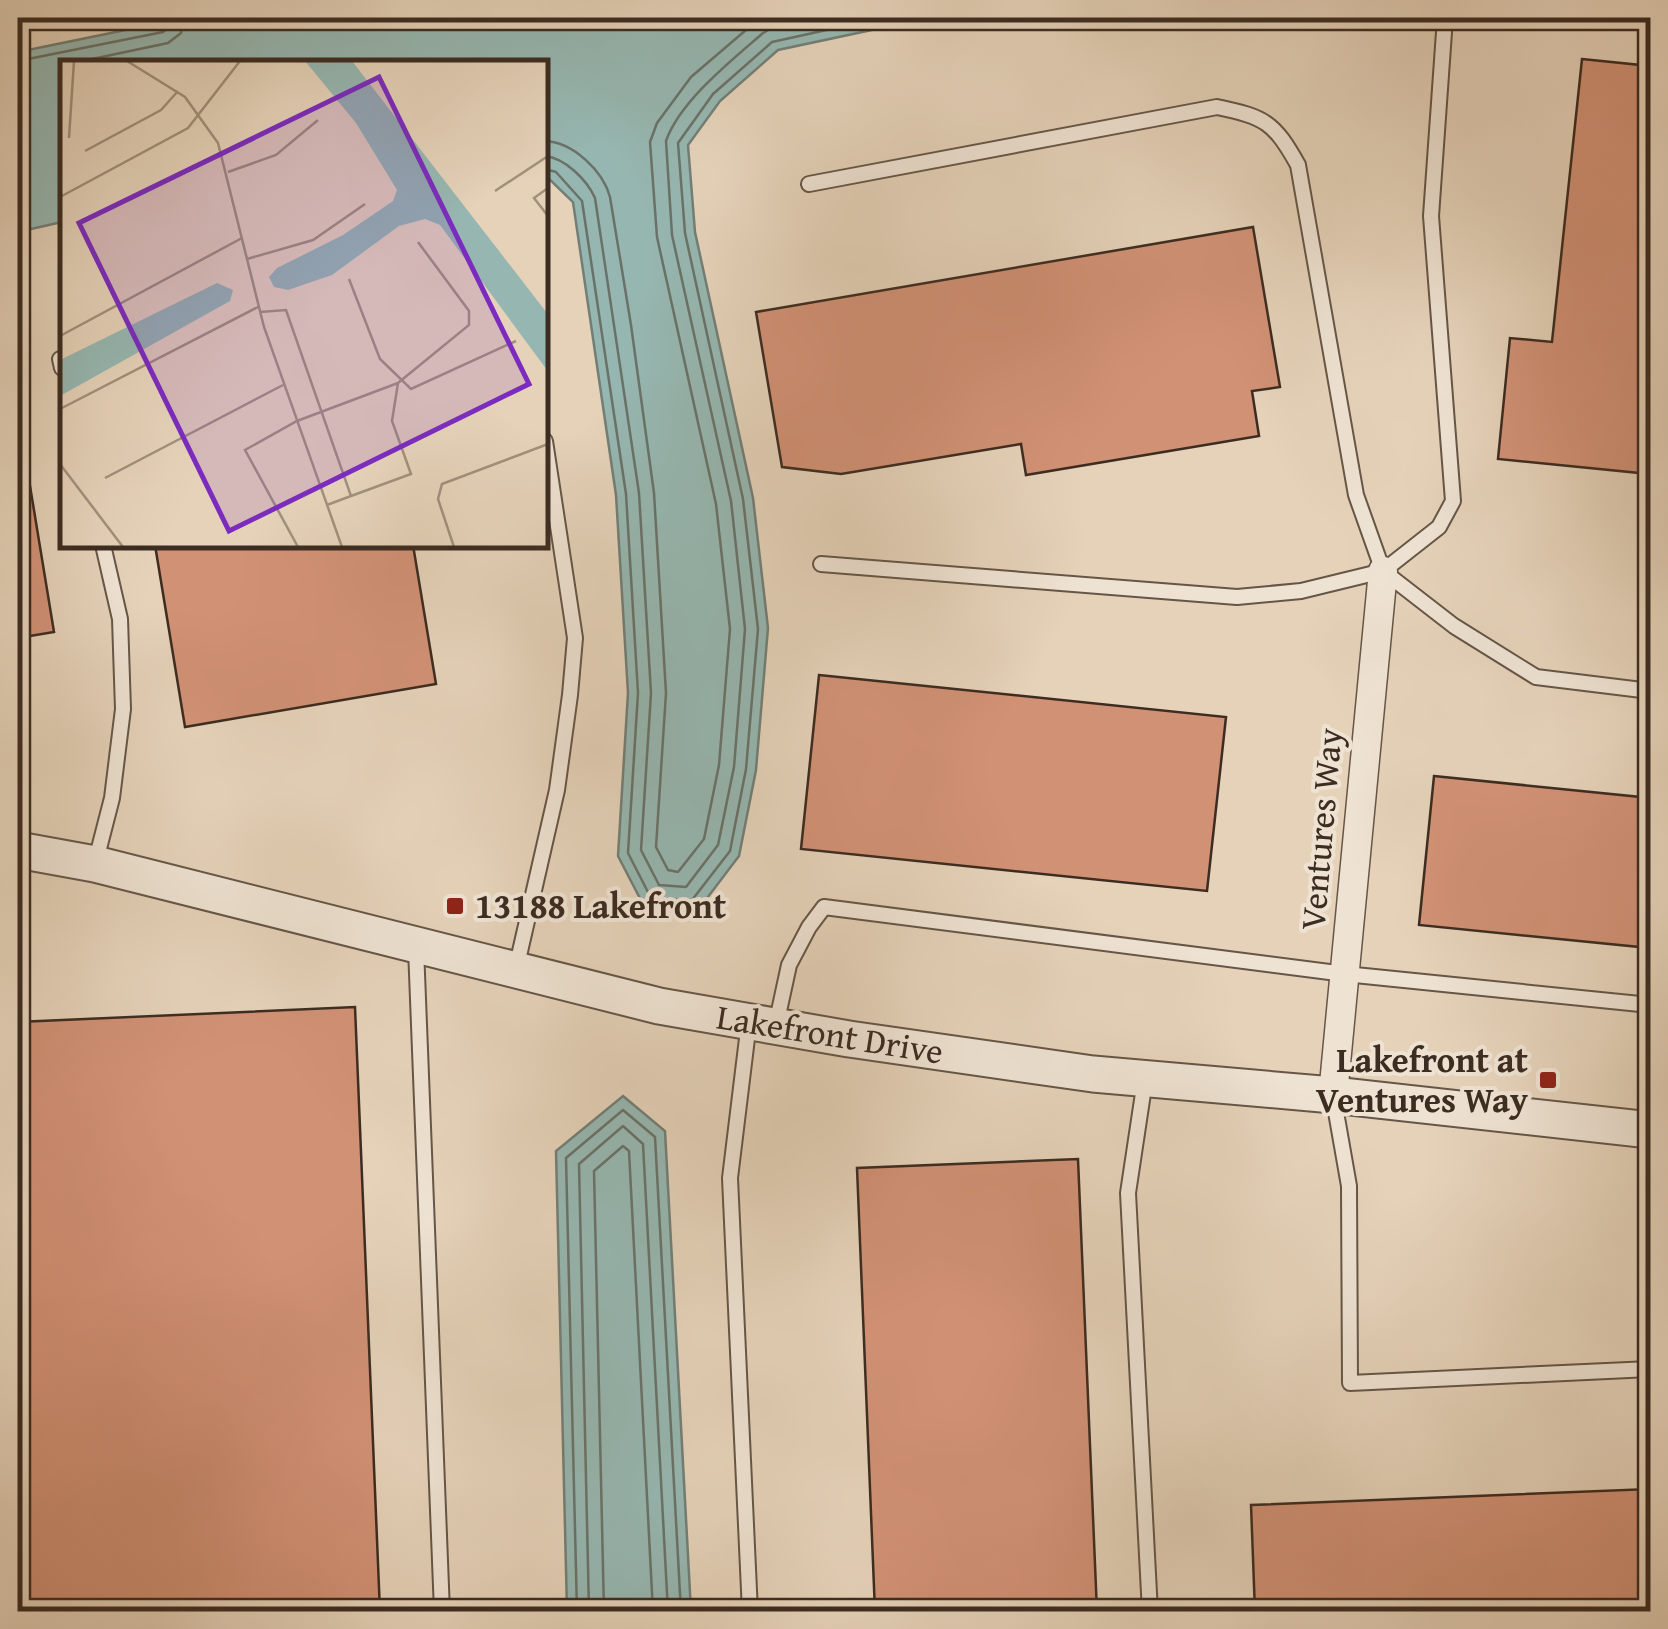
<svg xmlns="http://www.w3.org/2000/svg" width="1668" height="1629" viewBox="0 0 1668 1629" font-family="'Gentium Book Plus',serif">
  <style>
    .water { fill: #96b7b1; stroke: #727f77; stroke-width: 2.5 }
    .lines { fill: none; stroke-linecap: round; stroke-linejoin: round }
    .shore { stroke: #697269; stroke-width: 2.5 }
    .building { fill: #d19175; stroke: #3c2c21; stroke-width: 2.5 }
    .service-casing { stroke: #665647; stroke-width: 18 }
    .minor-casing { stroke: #665647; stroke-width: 31 }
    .tertiary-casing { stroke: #665647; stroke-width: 39 }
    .service { stroke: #eee2d2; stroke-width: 14 }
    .minor { stroke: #eee2d2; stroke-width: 28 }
    .tertiary { stroke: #eee2d2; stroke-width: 35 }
    .poi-dot { fill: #8f2418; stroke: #eee2d2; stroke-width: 4 }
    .labels { text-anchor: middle; stroke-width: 8; stroke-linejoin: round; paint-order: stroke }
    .street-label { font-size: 35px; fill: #3c2c21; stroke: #eee2d2 }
    .poi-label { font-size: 35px; font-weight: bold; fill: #3c2c21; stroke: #eee2d2; text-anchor: start }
    .inset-road { fill: none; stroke: #a1907c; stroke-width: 2.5 }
    .view { fill: #7b2cbf; fill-opacity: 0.15; stroke: #7b2cbf; stroke-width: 5 }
    .inset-edge { fill: none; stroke: #3c2c21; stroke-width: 5 }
  </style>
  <rect width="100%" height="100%" fill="#e5d2b9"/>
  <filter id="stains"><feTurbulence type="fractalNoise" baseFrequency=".002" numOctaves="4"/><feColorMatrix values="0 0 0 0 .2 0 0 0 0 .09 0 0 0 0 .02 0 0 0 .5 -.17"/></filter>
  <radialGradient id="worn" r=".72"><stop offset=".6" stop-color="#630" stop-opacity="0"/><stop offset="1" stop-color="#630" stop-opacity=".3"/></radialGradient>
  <!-- water -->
  <g class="water">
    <path d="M184,18H928L778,50L720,101L688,145L695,232L753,498L768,628L756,770L739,856L698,910L645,908L618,856L628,693L616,495L573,202L545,175V62H62V222L18,232V52Z"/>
    <path d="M623,1096L665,1131L691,1611H567L556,1151Z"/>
  </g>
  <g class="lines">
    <!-- shore -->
    <g class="shore">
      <path d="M18,61L163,32L170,26L172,18"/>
      <path d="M78,62L168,43L181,33L184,18"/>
      <path d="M545,141C573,142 603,171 610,197L631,325L654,493L666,693L656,847L668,870L678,872L704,839L719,765L730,629L716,504L657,237L650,142L657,123L691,77L760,18"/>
      <path d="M545,156C565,158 587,180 595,198L639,493L651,693L641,850L659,885L686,887L718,845L734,767L745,629L731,501L672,235L666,141C680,101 732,60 763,33L772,28L822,18"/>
      <path d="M545,169L556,172L582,201L626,494L638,693L628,853L651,898L692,900L730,851L746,769L758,629L743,499L685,233L678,143L713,94L772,42L881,18"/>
      <path d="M577,1612L566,1158L623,1110L655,1137L681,1612"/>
      <path d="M589,1612L579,1164L623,1126L643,1144L668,1612"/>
      <path d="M604,1612L594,1171L623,1146L629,1151L653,1612"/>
    </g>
  </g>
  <!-- building -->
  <g class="building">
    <path d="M1582,59L1650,66V474L1498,459L1510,338L1552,342Z"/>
    <path d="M1253,227L1280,387L1252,391L1259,436L1026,475L1021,444L841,474L782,467L756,312Z"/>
    <path d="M18,425H20L54,632L18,638Z"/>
    <path d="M155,545H413L436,684L185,727Z"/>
    <path d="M819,675L1226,717L1207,891L801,849Z"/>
    <path d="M1434,776L1650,798V948L1419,925Z"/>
    <path d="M355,1007L380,1612H18V1022Z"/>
    <path d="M1078,1159L1097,1612H875L857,1168Z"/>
    <path d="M1650,1489V1612H1255L1251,1505Z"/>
  </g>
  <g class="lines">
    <!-- service casing -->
    <g class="service-casing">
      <g id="service">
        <path d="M809,184L1217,107C1265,117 1274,122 1298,165L1356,495L1383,571L1454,626L1536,677L1650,691"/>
        <path d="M60,359L62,368"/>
        <path d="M821,564L1237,597L1301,591L1383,571L1439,527L1453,501L1431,216L1445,18"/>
        <path d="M95,864L112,798L123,709L120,619L103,545"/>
        <path d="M416,948L442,1612"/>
        <path d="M516,969L557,790L570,695L575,638L545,441"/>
        <path d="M749,1022L730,1178L750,1612"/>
        <path d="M776,1025L789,965L809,927L824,907L1345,974L1650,1005"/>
        <path d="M1145,1080L1128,1193L1150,1612"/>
        <path d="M1333,1095L1349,1186L1350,1383L1650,1369"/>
      </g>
    </g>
    <!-- minor casing -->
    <g class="minor-casing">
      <path id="minor" d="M1333,1095L1383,571"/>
    </g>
    <!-- tertiary casing -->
    <g class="tertiary-casing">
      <path id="tertiary" d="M18,850L95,864L659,1006L849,1039L1093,1074L1333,1095L1650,1130"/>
    </g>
    <!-- service -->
    <use href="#service" class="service"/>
    <!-- minor -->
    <use href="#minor" class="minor"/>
    <!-- tertiary -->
    <use href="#tertiary" class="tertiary"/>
  </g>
  <!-- markers -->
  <g class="poi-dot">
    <rect x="445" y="896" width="20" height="20" rx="5"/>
    <rect x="1538" y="1070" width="20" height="20" rx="5"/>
  </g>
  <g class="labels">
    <!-- street labels -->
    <g class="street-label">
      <text transform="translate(1321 829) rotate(-85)" y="12">Ventures Way</text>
      <text transform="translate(830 1034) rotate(9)" y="12">Lakefront Drive</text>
    </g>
    <!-- poi labels -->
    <g class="poi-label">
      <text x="475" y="918">13188 Lakefront</text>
      <text x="1528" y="1072" text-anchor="end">Lakefront at<tspan x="1528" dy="40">Ventures Way</tspan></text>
    </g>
  </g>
  <!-- overview -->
  <g transform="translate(60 60)">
    <rect width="488" height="488" fill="#e5d2b9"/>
    <path d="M245,1H292L487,253V310L380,165L365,159L339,166L272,215L228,230L214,227L209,217L217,208L283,175L333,141L337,130L296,63ZM157,223L173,230L170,241L0,336V300Z" fill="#96b7b1"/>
    <path class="inset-road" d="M67,1L125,37L158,83L204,267L282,487M9,78L14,1M25,91L101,50L118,31M168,112L216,95L258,60M488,128L474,138L488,156M435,131L488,96M0,137L128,68L180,1M187,199L253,180L305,144M289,219L320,299L351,329L456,281M200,252L226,250L291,436L267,445M0,276L182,178M0,349L198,247M0,404L63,487M45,418L223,325M291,436L351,414L332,361L338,323L409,265V251L358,182M238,487L185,390L237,361L338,323M394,487L378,439L382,424L488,384"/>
    <path class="view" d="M319,17L469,324L169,471L19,163Z"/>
    <rect width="488" height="488" class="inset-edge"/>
  </g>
  <!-- margin -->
  <rect width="1668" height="1629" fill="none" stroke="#e5d2b9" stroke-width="60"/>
  <rect x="20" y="20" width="1628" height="1589" fill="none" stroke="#3c2c21" stroke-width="5"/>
  <rect x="30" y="30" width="1608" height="1569" fill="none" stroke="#3c2c21" stroke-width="2.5"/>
  <rect width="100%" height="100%" filter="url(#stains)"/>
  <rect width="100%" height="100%" fill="url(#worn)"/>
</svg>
